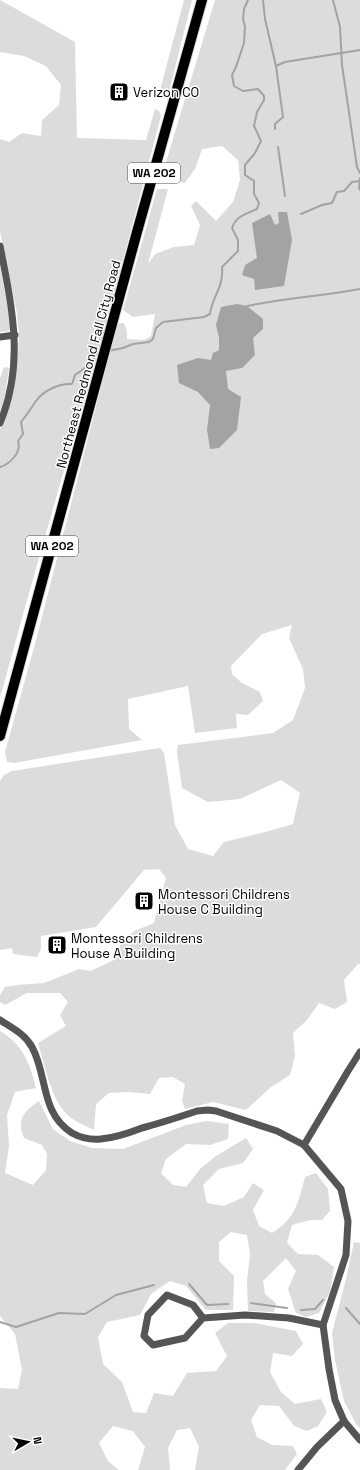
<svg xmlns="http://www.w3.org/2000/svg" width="360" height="1470" viewBox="0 0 360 1470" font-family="'Space Grotesk',sans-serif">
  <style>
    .green { fill: #dcdcdc }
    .water { fill: #a3a3a3 }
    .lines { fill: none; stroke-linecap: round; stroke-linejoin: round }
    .stream { stroke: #a3a3a3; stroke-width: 2 }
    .primary-casing { stroke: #dbdbdb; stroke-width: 12 }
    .minor { stroke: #555; stroke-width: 7 }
    .primary { stroke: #000; stroke-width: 10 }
    .labels { text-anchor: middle; stroke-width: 3; stroke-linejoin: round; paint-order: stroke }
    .shield { fill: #fff; stroke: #4c4c4c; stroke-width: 1 }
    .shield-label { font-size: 12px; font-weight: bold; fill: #000 }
    .poi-label { font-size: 13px; fill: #000; stroke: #fff; text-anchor: start }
    .street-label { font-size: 13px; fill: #000; stroke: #fff }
  </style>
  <rect width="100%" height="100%" fill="#fff"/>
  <!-- green -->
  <g class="green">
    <path d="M0,0L75,42L77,138L146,140L155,109L159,111L161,116L108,317L102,348L79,418L27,600L0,698V429L5,419L17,368L19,337L17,313L0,232V139L9,142L22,133L41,136L42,120L59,105L61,85L46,66L24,56L0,52Z"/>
    <path d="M184,0H192L169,92L163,94H159Z"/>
    <path d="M215,0H360V964H358L344,980L347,1002L335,1009L319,1003L307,1020L293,1033L295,1056L290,1075L271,1087L246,1110L213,1102L185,1109L182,1101L185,1084L173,1077L159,1078L150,1094L129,1092L109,1093L96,1104L94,1130C83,1125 71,1120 63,1110C50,1093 44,1063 38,1043L66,1026L60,1015L68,1002L60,993H27L5,1005L0,1002V995L5,987L17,985L44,983L79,969L91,971L116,959L120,945L134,931L154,923L166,878L159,869L144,870L96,927L41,936V949L37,957L13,954L12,948L0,950V781L4,775L12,771L160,748L164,753L175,825L188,849L213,856L224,842L269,831L293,824L300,793L281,780L240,799L208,802L182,788L177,752L178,745L273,733L293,720L305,688L303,669L289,638L292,625L262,634L231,666L232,674L242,683L260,692L263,701L248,715L236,714L237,728L195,733L188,686L128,699L129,729L142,740L14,763L7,762L5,752L36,640L116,329L119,323H124L127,331V339L144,340L151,336L155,314L133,317L123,310L157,189H168L148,264L155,254L174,247L194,245L200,225L191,206L196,201L216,221L233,202L240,180L238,160L222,146L202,149L195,169L185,183L171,180L163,172Z"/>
    <path d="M0,266L11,326L9,331L0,332Z"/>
    <path d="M4,367L9,368L5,395L0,411V378Z"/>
    <path d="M0,1031C23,1044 30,1064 36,1088L15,1092L7,1115L9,1146L5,1173L33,1185L46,1170L47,1154L42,1145L24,1138C16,1119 24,1111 39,1101L53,1129L70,1141L92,1148L123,1149L186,1125L207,1121L229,1124L228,1139L210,1145L186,1144L166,1159L161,1173L173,1185L186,1187L201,1168L216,1156L246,1138L253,1149L243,1163L219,1169L203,1185L207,1203L224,1206L244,1197L253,1183L264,1190L253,1210L259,1226L272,1233C296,1218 298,1203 305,1177L316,1173L328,1189L330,1211L322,1220H310L292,1225L287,1243L298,1254L318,1255L334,1267L330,1292L319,1313L306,1317L296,1313L288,1289L296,1271L286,1258L263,1281L265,1294L276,1303L274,1312L248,1311L247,1281L250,1254L247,1235L231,1232L219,1242V1261L234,1276L233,1310H206L186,1286L170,1281L151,1294L140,1315L107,1322L98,1337L103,1364L122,1382L133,1412L146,1413L154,1393L173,1396L187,1373L216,1371L227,1356L215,1333L228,1323H254L296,1331L303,1344L292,1356L273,1353L270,1372L281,1392L295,1404L321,1399L327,1412L318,1426L307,1431L294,1426L279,1406L260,1405L251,1420L257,1437L272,1445L293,1446L297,1454L285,1470H195L199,1447L190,1428L177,1430L168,1448L170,1470H138L145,1447L133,1431L113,1426L99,1443L108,1461L119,1470H0V1388L18,1389L22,1370L15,1334L0,1316Z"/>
    <path d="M354,1242L360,1243V1428L356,1424L344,1401L335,1360L332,1333L346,1279Z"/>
  </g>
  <!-- water -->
  <g class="water">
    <path d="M278,212H287L292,240L284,286L255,290L254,279L242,275L245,265L257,258L252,223L270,214L275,225L279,223Z"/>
    <path d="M237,304L247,306L263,319V329L253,338L255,355L242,368L226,371L228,389L241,397L237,430L219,448L210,449L207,430L210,405L198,392L179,383L177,365L198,358L211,360L213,353L219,350V338L216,325L221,307Z"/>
  </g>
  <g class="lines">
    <!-- stream -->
    <g class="stream">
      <path d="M263,0L265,19L276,66L283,117L275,124V129"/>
      <path d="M333,0L340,27L342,65L357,167L360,173"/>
      <path d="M276,66L285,62L360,50"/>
      <path d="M278,147L285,196"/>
      <path d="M360,178L359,188L360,190"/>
      <path d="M301,214L322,205L332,203L337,192L344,191L352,182L360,181"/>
      <path d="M247,306C284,298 323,296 360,289"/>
      <path d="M108,351L123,348L133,344L149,342L153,339L156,328L163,322L204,317L210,314C212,297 224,287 222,267L238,251V240L232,228C236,216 246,214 257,209L259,203L254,194V181L245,175V165L255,153L261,141L254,126L257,112L264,100V96L258,89L243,91L234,86L232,75L236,67L244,43L245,27L243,19L244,9L248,0"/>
      <path d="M0,467C10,464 22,452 18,441L23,434L21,422C27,415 31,408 36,401C44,390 60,383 72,384L75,375L85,368L98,354L100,353"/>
      <path d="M189,1284L207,1305L228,1304"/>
      <path d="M251,1303L287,1308"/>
      <path d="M346,1308L360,1324"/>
      <path d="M301,1310L315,1309L323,1300"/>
      <path d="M0,1322L16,1327L59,1313L85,1314L116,1295L154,1285"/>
    </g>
    <!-- primary casing -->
    <g class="primary-casing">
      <path id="primary" d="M0,736L137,232L202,0"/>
    </g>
    <!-- minor -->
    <g class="minor">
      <path d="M0,246C12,307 25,363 0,423"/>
      <path d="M0,337L15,335"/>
      <path d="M0,1020C12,1028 25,1034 32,1047C48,1076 40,1113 72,1133C81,1138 91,1140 101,1139C115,1138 129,1133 142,1128C161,1123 179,1117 197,1111L208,1110L216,1111L277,1131L304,1145L341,1189L348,1221L346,1255L323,1325L329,1369L335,1400L344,1421L360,1440"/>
      <path d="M304,1145L348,1071L360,1052"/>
      <path d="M203,1318L185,1338L153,1345L144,1336L148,1315L167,1295L193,1305L203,1318L245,1315L289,1318L323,1325"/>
      <path d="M298,1470L317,1447L344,1421"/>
    </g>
    <!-- primary -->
    <use href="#primary" class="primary"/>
  </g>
  <!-- icons -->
  <defs>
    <g id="building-square" transform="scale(1)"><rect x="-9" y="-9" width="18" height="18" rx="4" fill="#000" stroke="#fff"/><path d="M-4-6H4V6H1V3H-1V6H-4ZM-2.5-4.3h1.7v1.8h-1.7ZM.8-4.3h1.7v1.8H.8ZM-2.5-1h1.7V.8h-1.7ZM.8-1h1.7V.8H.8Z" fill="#fff"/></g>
  </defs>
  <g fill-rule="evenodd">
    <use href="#building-square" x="119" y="92"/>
    <use href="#building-square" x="144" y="901"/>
    <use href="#building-square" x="57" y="945"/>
  </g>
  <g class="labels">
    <!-- shield labels -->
    <g class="shield">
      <rect x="128" y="163" width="52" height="20" rx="3"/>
      <rect x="26" y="536" width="52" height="20" rx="3"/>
    </g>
    <g class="shield-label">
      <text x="154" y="177">WA 202</text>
      <text x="52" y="550">WA 202</text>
    </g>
    <!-- poi labels -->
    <g class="poi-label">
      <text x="133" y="97">Verizon CO</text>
      <text x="158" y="899">Montessori Childrens<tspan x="158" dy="15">House C Building</tspan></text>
      <text x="71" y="943">Montessori Childrens<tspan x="71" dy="15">House A Building</tspan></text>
    </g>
    <!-- street labels -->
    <g class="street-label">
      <text transform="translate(88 364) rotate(-75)" y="5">Northeast Redmond Fall City Road</text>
    </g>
  </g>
  <!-- north arrow -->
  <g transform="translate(28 1442) rotate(81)" stroke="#ffffff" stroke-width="3" paint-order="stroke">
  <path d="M0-3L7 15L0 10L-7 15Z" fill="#000000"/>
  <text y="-6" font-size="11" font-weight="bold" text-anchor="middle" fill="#000000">N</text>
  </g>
</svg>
